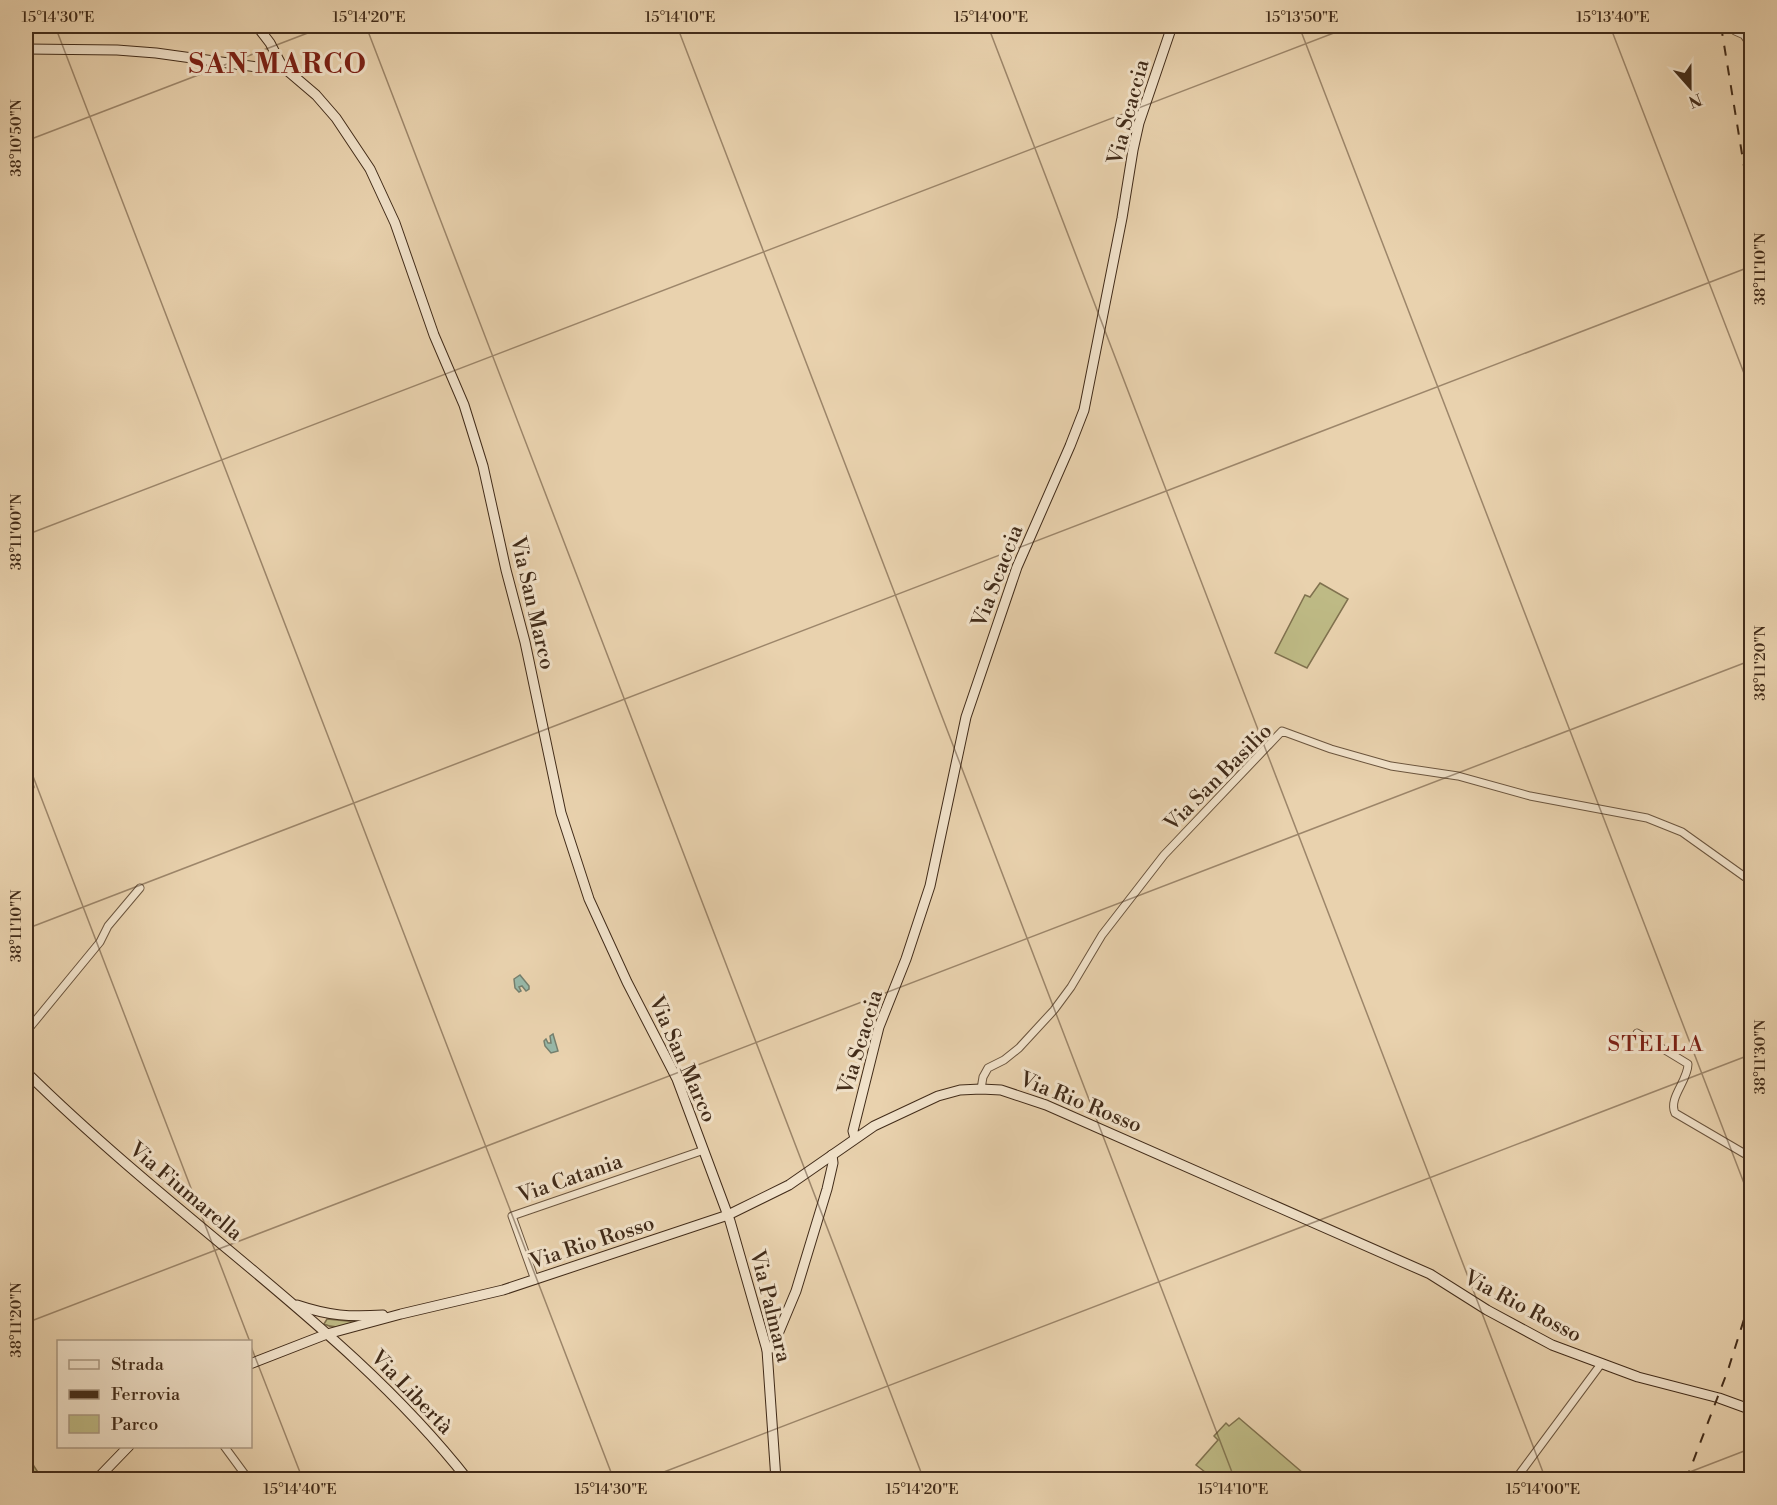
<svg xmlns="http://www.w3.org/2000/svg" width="1777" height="1505" viewBox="0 0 1777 1505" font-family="'Libre Bodoni',serif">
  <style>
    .green { fill: #beba85; stroke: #80724f; stroke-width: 1.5 }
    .water { fill: #97b8a8; stroke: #75806f; stroke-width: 1.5 }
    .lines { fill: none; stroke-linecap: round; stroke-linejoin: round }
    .street-casing { stroke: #6b553e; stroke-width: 9 }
    .secondary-casing { stroke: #412b19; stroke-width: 11 }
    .street { stroke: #f1e2ca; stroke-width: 7 }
    .secondary { stroke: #f1e2ca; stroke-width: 9 }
    .rail { stroke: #412b19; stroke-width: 2; stroke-dasharray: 10 10; stroke-linecap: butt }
    .ticks { fill: none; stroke: #412b19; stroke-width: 1.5; stroke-opacity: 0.45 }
    .labels { text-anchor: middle; stroke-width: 6; stroke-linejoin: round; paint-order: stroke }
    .street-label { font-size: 21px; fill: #412b19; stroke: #f1e2ca }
    .neighbourhood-label { font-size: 22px; letter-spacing: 1.5px; fill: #7a1f14; stroke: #f1e2ca }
    .district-label { font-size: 27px; font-weight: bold; letter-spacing: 1.5px; fill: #7a1f14; stroke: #f1e2ca }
    .neatline { fill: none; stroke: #412b19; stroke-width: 2 }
    .ticks-label { font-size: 15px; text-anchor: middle; fill: #412b19 }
  </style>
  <rect width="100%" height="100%" fill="#e9d2ae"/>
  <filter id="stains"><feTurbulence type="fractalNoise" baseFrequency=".00333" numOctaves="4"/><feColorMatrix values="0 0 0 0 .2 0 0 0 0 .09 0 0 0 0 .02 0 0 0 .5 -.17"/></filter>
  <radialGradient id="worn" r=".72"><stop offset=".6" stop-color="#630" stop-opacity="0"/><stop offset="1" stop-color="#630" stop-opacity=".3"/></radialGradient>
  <!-- green -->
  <g class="green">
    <path d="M1320,583L1348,599L1307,668L1275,653L1305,595L1310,597Z"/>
    <path d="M327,1319L357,1322C346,1325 335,1330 324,1324Z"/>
    <path d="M1239,1418L1310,1479H1214L1196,1465L1218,1440L1214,1436L1226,1423L1229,1426Z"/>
    <path d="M26,1454L41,1477L39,1479H26Z"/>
  </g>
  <!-- water -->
  <g class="water">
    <path d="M520,975L529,986V989L526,991L522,986L519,987L521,991L519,992L515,988L514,979Z"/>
    <path d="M553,1034L558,1051L551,1053L545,1046L544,1041L546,1039L548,1043H551L550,1036Z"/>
  </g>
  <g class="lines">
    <!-- street casing -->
    <g class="street-casing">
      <g id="street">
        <path d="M1712,26H1713"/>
        <path d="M1735,31L1744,35L1752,47"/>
        <path d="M26,794L30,787"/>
        <path d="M26,1032L100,942L108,926L140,888"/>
        <path d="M1637,1033L1688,1064C1688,1081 1668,1098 1675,1113L1752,1158"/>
        <path d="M981,1089L983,1077L988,1068L1004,1060L1019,1048L1054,1010L1071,987L1102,935L1164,855L1282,731L1331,749L1391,766L1458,776L1530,796L1647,818L1682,832L1752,882"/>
        <path d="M535,1280L512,1216L704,1150"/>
        <path d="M224,1446L249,1480"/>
        <path d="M1515,1480L1601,1364"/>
      </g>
    </g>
    <!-- secondary casing -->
    <g class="secondary-casing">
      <g id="secondary">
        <path d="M257,26L270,43L282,66L316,95L336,118L370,169L395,223L434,335L464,405L483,466L506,570L525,642L561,813L589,899L627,982L677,1079L730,1221L767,1350L776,1480"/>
        <path d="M26,49L117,50L156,53L264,68L282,66"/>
        <path d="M26,1072C91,1136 161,1194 231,1252C315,1322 400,1393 468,1480"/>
        <path d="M855,1138L853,1131L879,1027L906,959L930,886L966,717L1017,567L1070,446L1084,410L1122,218L1133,150L1139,123L1172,26"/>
        <path d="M297,1305C330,1316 349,1317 383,1315"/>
        <path d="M767,1350L773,1346L796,1291L827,1189L833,1163L832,1155"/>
        <path d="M250,1364L327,1334L401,1314L503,1290L728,1215L789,1185L874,1126L938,1096L960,1090L981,1089L1001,1090L1046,1105L1430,1274L1487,1310L1552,1345L1638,1377L1719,1398L1752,1410"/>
        <path d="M96,1480L129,1446"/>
      </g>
    </g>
    <!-- street -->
    <use href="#street" class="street"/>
    <!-- secondary -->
    <use href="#secondary" class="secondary"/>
    <!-- rail -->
    <g class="rail">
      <path d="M1721,26L1752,215"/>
      <path d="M1686,1480L1728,1370L1752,1294"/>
    </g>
  </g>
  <!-- ticks -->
  <path class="ticks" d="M55,26L614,1480M366,26L924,1480M677,26L1235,1480M988,26L1546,1480M1299,26L1752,1204M1610,26L1752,394M26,141L326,26M26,535L1352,26M26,758L250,1342M26,929L1752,266M26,1323L1752,660M250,1344L303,1480M643,1480L1752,1054M1669,1480L1752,1448"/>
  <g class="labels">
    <!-- street labels -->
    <g class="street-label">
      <text transform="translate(1128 112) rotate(-75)" y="7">Via Scaccia</text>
      <text transform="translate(997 576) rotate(-69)" y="7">Via Scaccia</text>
      <text transform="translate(533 603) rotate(77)" y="7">Via San Marco</text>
      <text transform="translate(1218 777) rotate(-45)" y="7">Via San Basilio</text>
      <text transform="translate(860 1042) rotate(-73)" y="7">Via Scaccia</text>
      <text transform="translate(683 1059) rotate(66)" y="7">Via San Marco</text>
      <text transform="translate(1081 1102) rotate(22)" y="7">Via Rio Rosso</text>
      <text transform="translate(570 1178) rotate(-19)" y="7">Via Catania</text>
      <text transform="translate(186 1191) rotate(40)" y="7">Via Fiumarella</text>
      <text transform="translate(592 1242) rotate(-18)" y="7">Via Rio Rosso</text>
      <text transform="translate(771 1306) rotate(76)" y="7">Via Palmara</text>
      <text transform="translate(1523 1306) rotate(28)" y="7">Via Rio Rosso</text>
      <text transform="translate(412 1392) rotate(46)" y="7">Via Libertà</text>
    </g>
    <!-- neighbourhood labels -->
    <g class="neighbourhood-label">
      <text x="1656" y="1051">STELLA</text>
    </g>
    <!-- district labels -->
    <g class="district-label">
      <text x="278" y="73">SAN MARCO</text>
    </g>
  </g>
  <!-- margin -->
  <rect width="1777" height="1505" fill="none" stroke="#e9d2ae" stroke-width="66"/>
  <!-- legend -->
  <rect x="57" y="1340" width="195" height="108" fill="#f1e2ca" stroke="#ab9983" stroke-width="1.5"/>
  <rect x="69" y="1360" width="30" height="9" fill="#f1e2ca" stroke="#ab9983" stroke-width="1.5"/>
  <text x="111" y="1370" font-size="18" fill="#412b19">Strada</text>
  <rect x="69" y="1390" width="30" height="9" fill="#412b19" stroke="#ab9983" stroke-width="1.5"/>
  <text x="111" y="1400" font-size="18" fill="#412b19">Ferrovia</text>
  <rect x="69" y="1415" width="30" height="18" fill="#beba85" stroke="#ab9983" stroke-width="1.5"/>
  <text x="111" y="1430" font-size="18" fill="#412b19">Parco</text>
  <!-- north arrow -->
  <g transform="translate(1690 87) rotate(159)" stroke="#f1e2ca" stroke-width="4.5" paint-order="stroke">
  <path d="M0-4.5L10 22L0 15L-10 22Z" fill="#412b19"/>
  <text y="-9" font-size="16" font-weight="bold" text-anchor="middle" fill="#412b19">N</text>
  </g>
  <rect x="33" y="33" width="1711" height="1439" class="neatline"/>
  <g class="ticks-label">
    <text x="58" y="22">15°14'30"E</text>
    <text x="369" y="22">15°14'20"E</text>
    <text x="680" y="22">15°14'10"E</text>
    <text x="991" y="22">15°14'00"E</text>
    <text x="1302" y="22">15°13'50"E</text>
    <text x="1613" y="22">15°13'40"E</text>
    <text transform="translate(16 138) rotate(-90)" y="5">38°10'50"N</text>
    <text transform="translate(1760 269) rotate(-90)" y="5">38°11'10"N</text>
    <text transform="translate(16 532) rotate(-90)" y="5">38°11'00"N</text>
    <text transform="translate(1760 663) rotate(-90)" y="5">38°11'20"N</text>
    <text transform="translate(16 926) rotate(-90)" y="5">38°11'10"N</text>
    <text transform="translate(1760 1057) rotate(-90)" y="5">38°11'30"N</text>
    <text transform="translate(16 1320) rotate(-90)" y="5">38°11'20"N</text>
    <text x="300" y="1494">15°14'40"E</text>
    <text x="611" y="1494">15°14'30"E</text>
    <text x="922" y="1494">15°14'20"E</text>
    <text x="1233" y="1494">15°14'10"E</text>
    <text x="1543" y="1494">15°14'00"E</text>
  </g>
  <rect width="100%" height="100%" filter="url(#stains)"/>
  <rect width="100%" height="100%" fill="url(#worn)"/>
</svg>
